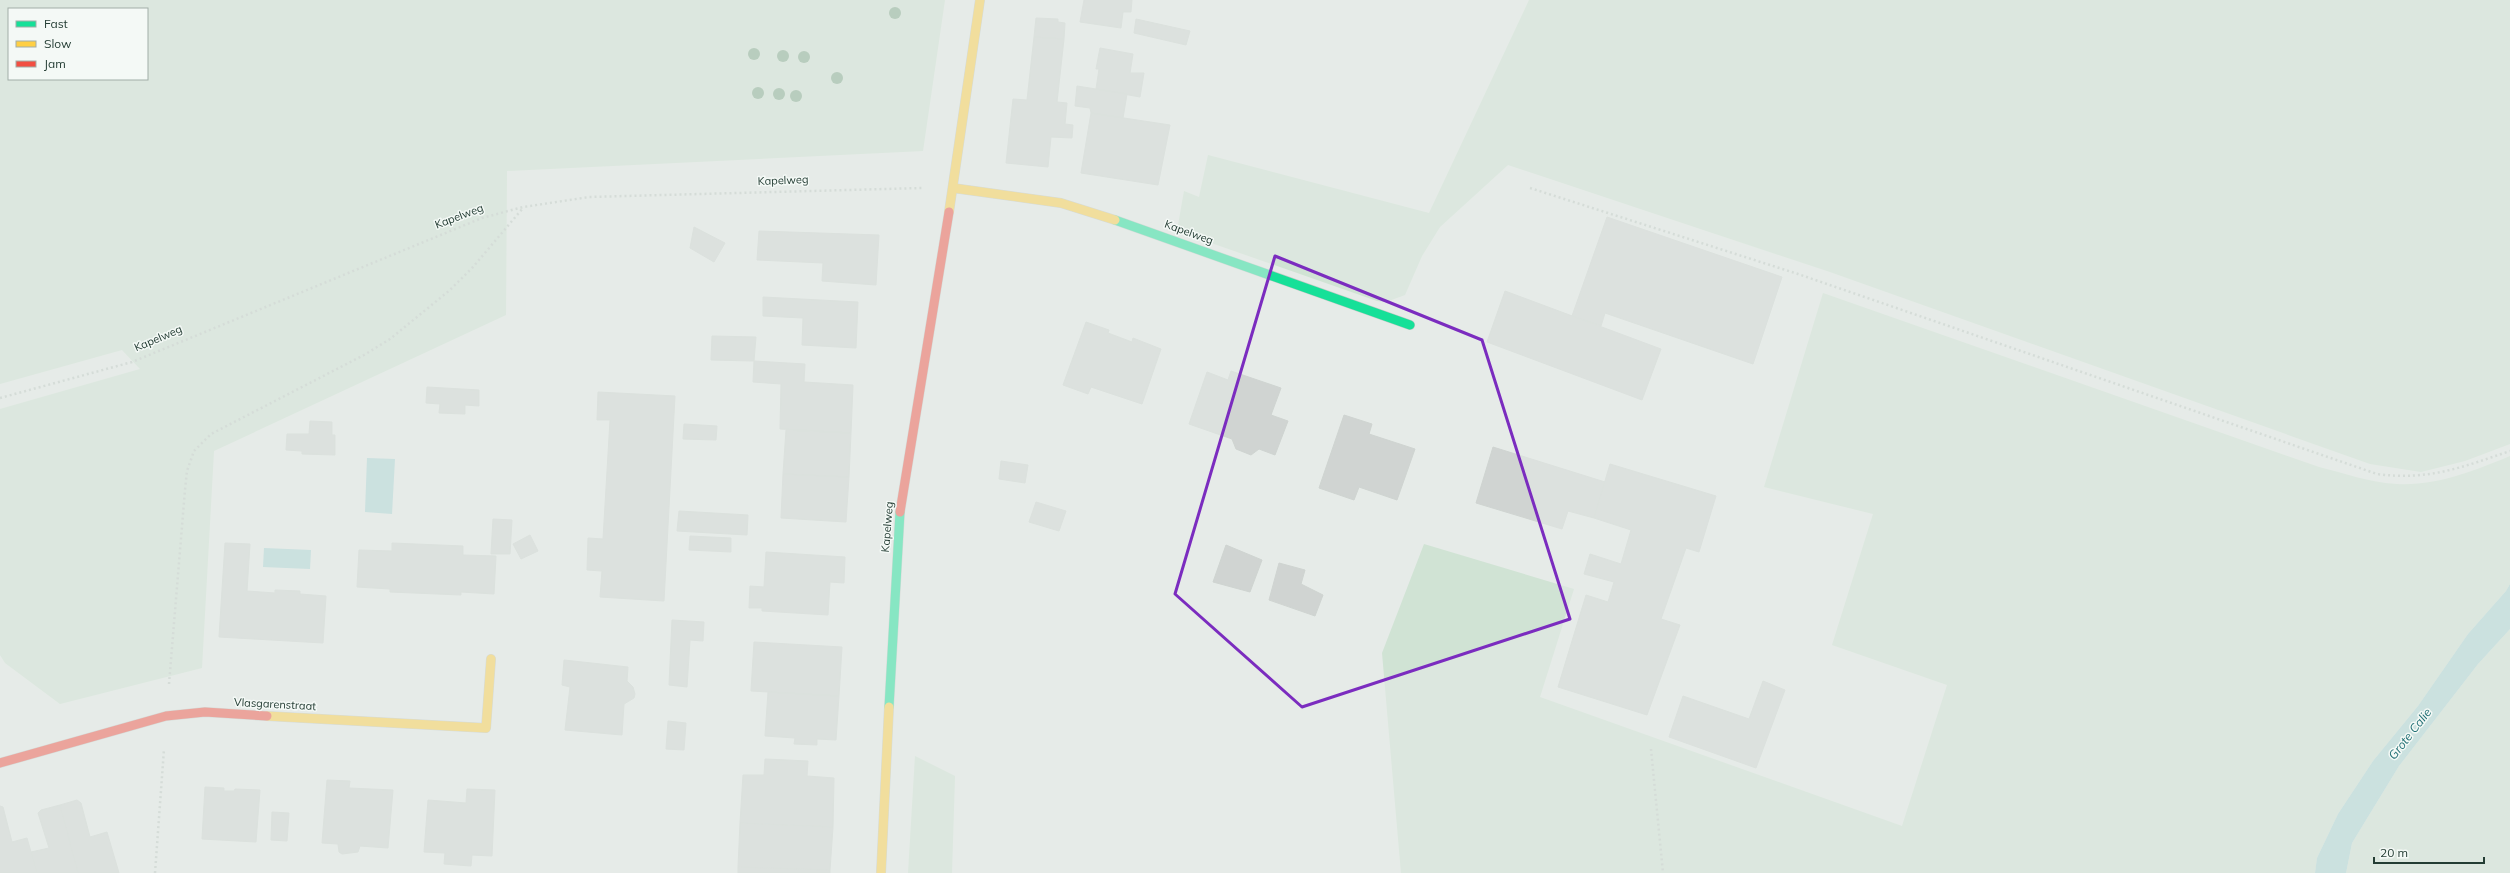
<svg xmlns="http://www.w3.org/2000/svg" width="2510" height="873" viewBox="0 0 2510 873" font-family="Mulish,sans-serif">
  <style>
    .green { fill: #d0e3d4; fill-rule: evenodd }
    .water { fill: #aad4d6 }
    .building { fill: #d0d4d2; stroke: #cfd4d1 }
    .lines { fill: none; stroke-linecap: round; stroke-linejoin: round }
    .fast-casing { stroke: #c2c8c5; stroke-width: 10 }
    .slow-casing { stroke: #c2c8c5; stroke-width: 10 }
    .jam-casing { stroke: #c2c8c5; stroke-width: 10 }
    .path { stroke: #c2cbc6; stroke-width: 2.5; stroke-dasharray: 2 3; stroke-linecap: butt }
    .fast { stroke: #16e098; stroke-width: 9 }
    .slow { stroke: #ffcf43; stroke-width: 9 }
    .jam { stroke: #f24e42; stroke-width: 9 }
    .tree { fill: #82a88d }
    .marked { fill: none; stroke: #7b2cbf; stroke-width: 3; stroke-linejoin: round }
    .labels { text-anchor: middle; stroke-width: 3; stroke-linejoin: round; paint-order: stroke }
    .street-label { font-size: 11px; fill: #243d34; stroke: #f4f9f6 }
    .water-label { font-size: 12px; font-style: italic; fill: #227075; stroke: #f4f9f6 }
  </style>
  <rect width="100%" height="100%" fill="#e6ebe8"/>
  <!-- green -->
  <g class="green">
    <path d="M0,0H945L923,151L507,171L506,315L214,451L202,668L60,704L5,663L0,655V409L140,369L122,350L0,384ZM9,9H147V79H9Z"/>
    <path d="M1529,0H2510V444L2465,461L2421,472L2370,464L1830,272L1508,165L1440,227L1422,256L1405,295L1386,302L1377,301L1177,231L1184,191L1199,197L1208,155L1429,213Z"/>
    <path d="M1823,293L2319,467C2344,473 2371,483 2397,484C2437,486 2474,471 2510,456V584L2506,591L2468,634L2418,706L2373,761L2338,814L2317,858L2315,873H1401L1382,653L1424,544L1574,589L1540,697L1902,826L1947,685L1832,645L1873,514L1764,487Z"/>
    <path d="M2510,629V873H2346L2352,843L2399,766L2478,664Z"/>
    <path d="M915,756L955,776L952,873H908Z"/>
  </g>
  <!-- water -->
  <g class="water">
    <path d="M367,458L395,459L392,514L365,512Z"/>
    <path d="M264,548L311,550L310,569L263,567Z"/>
    <path d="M2510,584V629L2478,664L2399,766L2352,843L2346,873H2315L2317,858L2338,814L2373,761L2418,706L2468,634L2506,591Z"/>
  </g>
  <!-- building -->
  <g class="building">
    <path d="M1084,0H1132L1131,12H1123L1121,28L1080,22Z"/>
    <path d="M1036,18L1058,19V22L1065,23L1064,39L1034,37Z"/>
    <path d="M1136,19L1190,31L1186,45L1134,33Z"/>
    <path d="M1034,37L1064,39L1057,102L1067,103L1065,124L1073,125L1072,138L1051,137L1048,167L1006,163L1013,99L1027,100Z"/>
    <path d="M1100,48L1133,54L1130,73H1144L1140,97L1096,89L1099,69H1096Z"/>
    <path d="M1077,86L1127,94L1123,118L1091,113L1090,108L1075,106Z"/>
    <path d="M1091,113L1170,125L1158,185L1081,173Z"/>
    <path d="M1607,217L1782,277L1753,364L1605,313L1601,326L1572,316Z"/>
    <path d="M694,227L725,243L714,262L690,248Z"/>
    <path d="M759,231L879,235L876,285L822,281L823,263L757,260Z"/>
    <path d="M1505,291L1661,349L1642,400L1487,342Z"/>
    <path d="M763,297L858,302L856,348L802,345L803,318L763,316Z"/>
    <path d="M1086,322L1109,330L1108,333L1132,342L1133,338L1161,349L1142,404L1091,387L1088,394L1063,385Z"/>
    <path d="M712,336L756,337L754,361L711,360Z"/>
    <path d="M754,361L805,364L804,382L853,385L851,433L780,429L781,384L753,382Z"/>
    <path d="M1231,371L1281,388L1271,415L1288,421L1275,455L1259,449L1251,455L1236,449L1232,439L1189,424L1207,372L1228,380Z"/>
    <path d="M427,387L479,390V406L465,405V414L439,413L440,404L426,403Z"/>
    <path d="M598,392L675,396L664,601L600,597L602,571L587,570L588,538L603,539L610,420H597Z"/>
    <path d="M1344,415L1372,424L1369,434L1415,449L1397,500L1359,487L1354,500L1319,488Z"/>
    <path d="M310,421L332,422V435H335V455L302,454V451L286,450L287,434H309Z"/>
    <path d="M684,424L717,426L716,440L683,439Z"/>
    <path d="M786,430L851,433L849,477L783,474Z"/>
    <path d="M1493,447L1605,482L1594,518L1568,511L1562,529L1476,503Z"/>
    <path d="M1001,461L1028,465L1025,483L999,479Z"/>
    <path d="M1610,464L1716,496L1699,552L1686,548L1661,619L1680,625L1647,715L1558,687L1586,595L1608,602L1614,582L1584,574L1590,554L1621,564L1631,530L1594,518Z"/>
    <path d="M783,474L849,477L846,522L781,518Z"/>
    <path d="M1036,502L1066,511L1059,531L1029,522Z"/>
    <path d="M679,511L748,515L747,535L677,531Z"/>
    <path d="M493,519L512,520L510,554H491Z"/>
    <path d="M530,535L538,551L521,559L513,544Z"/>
    <path d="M690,536L731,538V552L689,550Z"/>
    <path d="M225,543L250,544L247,591L275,593V590L300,591V594L326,596L323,643L219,637Z"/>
    <path d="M392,543L463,546V555L496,556L494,594L461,592V595L390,592V589L357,587L359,550L392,551Z"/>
    <path d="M1226,545L1262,560L1250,592L1213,582Z"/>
    <path d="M766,552L845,557L844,583L830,582L828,615L762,611V608H749L750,586L764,587Z"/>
    <path d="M1279,563L1305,570L1301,584L1323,595L1315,616L1269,600Z"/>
    <path d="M672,620L704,622L703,641L690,640L687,687L669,685Z"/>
    <path d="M754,642L842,647L839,696L751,691Z"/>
    <path d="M564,660L628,667L627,681L633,687L635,694L634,698L624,704L622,735L565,730L570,687L562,685Z"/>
    <path d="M1763,681L1785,690L1756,768L1669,737L1683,696L1749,719Z"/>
    <path d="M768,692L839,696L836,740L817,739V745L794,744L795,738L765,736Z"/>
    <path d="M668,721L686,723L684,750L666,749Z"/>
    <path d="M765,759L808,761L807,776L834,778L833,827L740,823L743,775H764Z"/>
    <path d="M327,780L350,781L349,788L393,790L388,848L360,846L358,852L342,854L339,852L338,844L322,843Z"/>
    <path d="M205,787L224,788V791H234L235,789L260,790L256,842L202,839Z"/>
    <path d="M467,789L495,790L492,856L472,855L471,866L444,864L445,853L424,852L428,800L466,803Z"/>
    <path d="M77,800L81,803L90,837L107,832L119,873H78L60,805Z"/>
    <path d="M60,805L78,873H37L31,852L49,848L38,813L41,810Z"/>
    <path d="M0,806L3,807L12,842L27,838L37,873H0Z"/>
    <path d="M272,812L289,813L287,841L271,840Z"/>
    <path d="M740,823L833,827L830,870L738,867Z"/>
    <path d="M738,867L830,870V873H738Z"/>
  </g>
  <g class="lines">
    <!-- fast casing -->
    <g class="fast-casing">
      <g id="fast">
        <path d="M1115,220L1410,325"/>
        <path d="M889,707L900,512"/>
      </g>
    </g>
    <!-- slow casing -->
    <g class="slow-casing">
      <g id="slow">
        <path d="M953,188L1061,203L1115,220"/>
        <path d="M949,212L980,0"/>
        <path d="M267,716L486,728L491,659"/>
        <path d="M881,873L889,707"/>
      </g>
    </g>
    <!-- jam casing -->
    <g class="jam-casing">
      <g id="jam">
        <path d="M900,512L949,212"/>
        <path d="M0,763L166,716L205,712L267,716"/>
      </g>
    </g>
    <!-- path -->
    <g class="path">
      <path d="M1530,188L1798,274L2377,474C2428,481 2463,467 2510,451"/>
      <path d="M0,398L132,362L482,218L523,207L589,197L922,188"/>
      <path d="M169,684L185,490L187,471L194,451L211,434L364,355L390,339L450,290L473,267L523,208"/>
      <path d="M1651,749L1663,873"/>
      <path d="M155,873L164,749"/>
    </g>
    <!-- fast -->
    <use href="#fast" class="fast"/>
    <!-- slow -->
    <use href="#slow" class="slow"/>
    <!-- jam -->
    <use href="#jam" class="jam"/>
  </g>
  <!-- trees -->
  <g class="tree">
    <circle cx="895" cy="13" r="6"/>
    <circle cx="754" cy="54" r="6"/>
    <circle cx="783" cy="56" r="6"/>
    <circle cx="804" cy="57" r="6"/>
    <circle cx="837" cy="78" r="6"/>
    <circle cx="758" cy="93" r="6"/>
    <circle cx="779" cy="94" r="6"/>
    <circle cx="796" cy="96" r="6"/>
  </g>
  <!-- marked area -->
  <path d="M0 0H2510V873H0ZM1275,256L1482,340L1570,619L1302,707L1175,594Z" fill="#e6ebe8" fill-opacity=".55" fill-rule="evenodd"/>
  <path class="marked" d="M1275,256L1482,340L1570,619L1302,707L1175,594Z"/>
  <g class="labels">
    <!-- street labels -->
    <g class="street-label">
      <text transform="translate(783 180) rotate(-2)" y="4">Kapelweg</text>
      <text transform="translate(459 216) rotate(-21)" y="4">Kapelweg</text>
      <text transform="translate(1189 232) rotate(20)" y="4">Kapelweg</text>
      <text transform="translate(158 338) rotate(-23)" y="4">Kapelweg</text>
      <text transform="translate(887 527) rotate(-85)" y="4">Kapelweg</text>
      <text transform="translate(275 704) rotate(3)" y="4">Vlasgarenstraat</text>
    </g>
    <!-- water labels -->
    <g class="water-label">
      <text transform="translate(2410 734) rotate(-52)" y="4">Grote Calie</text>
    </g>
  </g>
  <!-- legend -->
  <rect x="8" y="8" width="140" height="72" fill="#f4f9f6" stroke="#a1aea8"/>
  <rect x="16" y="21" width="20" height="6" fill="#16e098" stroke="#a1aea8"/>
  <text x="44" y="28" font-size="12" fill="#243d34">Fast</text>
  <rect x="16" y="41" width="20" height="6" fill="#ffcf43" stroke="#a1aea8"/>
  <text x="44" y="48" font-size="12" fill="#243d34">Slow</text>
  <rect x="16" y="61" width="20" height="6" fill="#f24e42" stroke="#a1aea8"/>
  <text x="44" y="68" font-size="12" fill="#243d34">Jam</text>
  <!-- scale -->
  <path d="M2374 857v6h110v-6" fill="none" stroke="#243d34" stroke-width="2"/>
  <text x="2380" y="857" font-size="12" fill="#243d34" stroke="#f4f9f6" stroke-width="3" paint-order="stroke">20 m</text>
</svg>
